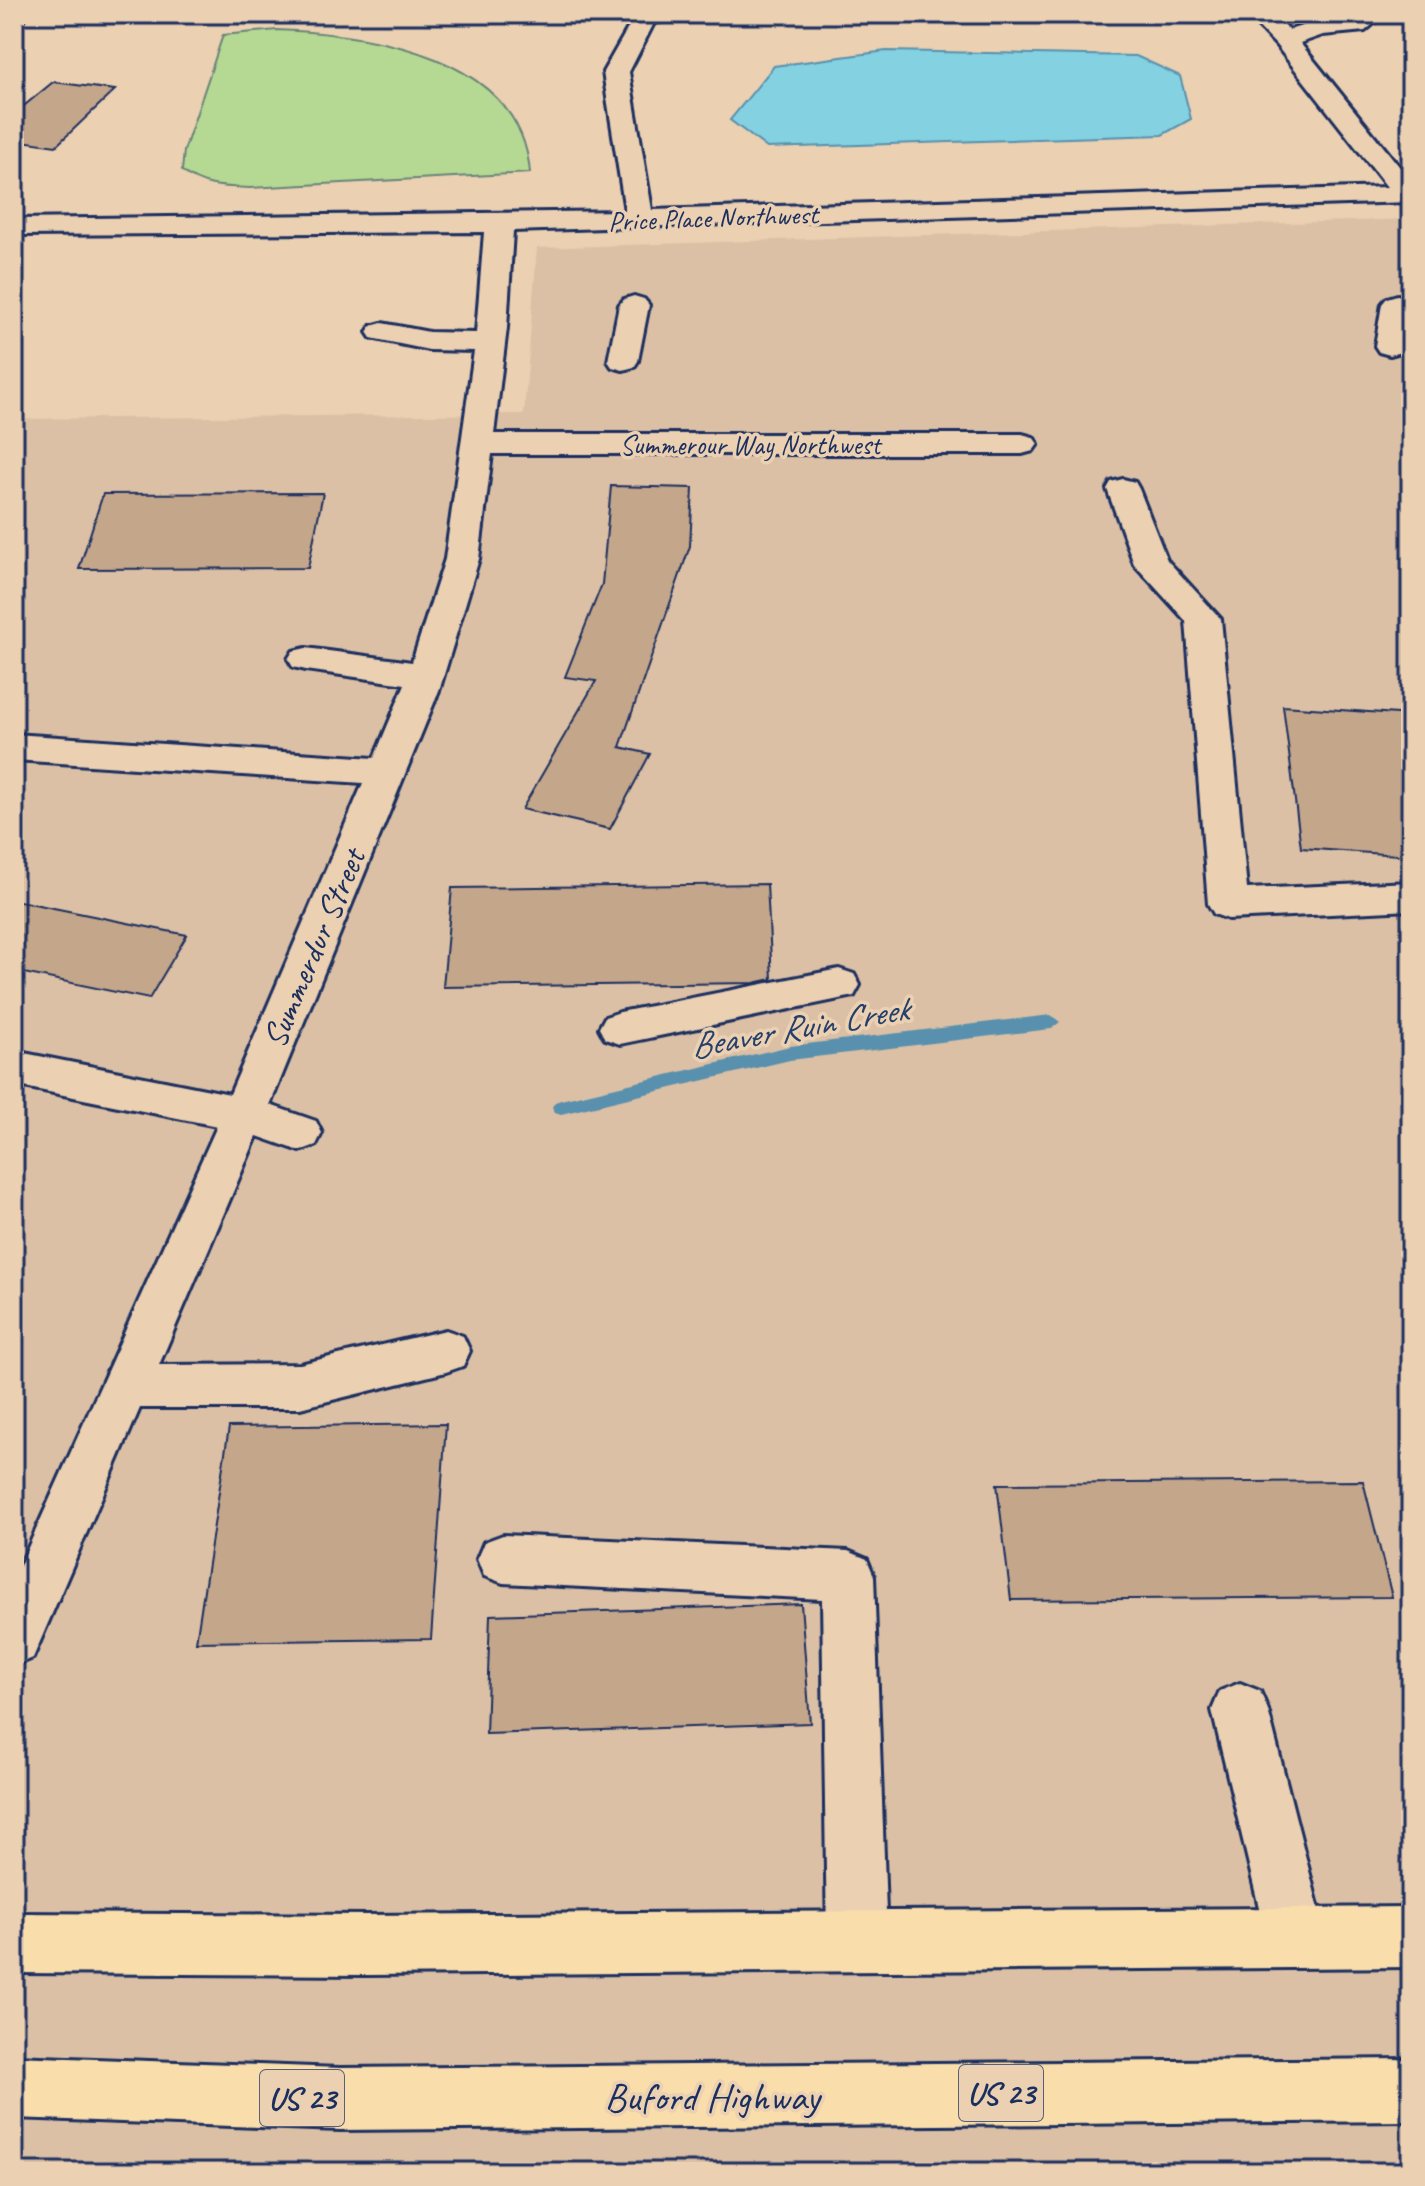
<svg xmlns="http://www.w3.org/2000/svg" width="1425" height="2186" viewBox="0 0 1425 2186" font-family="Caveat,sans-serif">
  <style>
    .built { fill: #dbc0a5 }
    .green { fill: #b5d993; stroke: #688478; stroke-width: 2 }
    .water { fill: #83d1e1; stroke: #5990ad; stroke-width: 2 }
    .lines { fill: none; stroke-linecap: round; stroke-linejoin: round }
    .stream { fill: #5990ad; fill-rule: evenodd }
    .building { fill: #c4a68b; stroke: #1b2f5e; stroke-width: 2 }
    .minor-casing { stroke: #1b2f5e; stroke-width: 6 }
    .major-casing { stroke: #1b2f5e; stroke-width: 6 }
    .minor { fill: #ebd0b2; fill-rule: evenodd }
    .major { fill: #f9ddab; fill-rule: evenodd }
    .labels { text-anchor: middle; stroke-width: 7; stroke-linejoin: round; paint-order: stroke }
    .far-street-label { font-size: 28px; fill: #1b2f5e; stroke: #ebd0b2 }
    .shield { fill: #ebd0b2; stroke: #595f77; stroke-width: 2 }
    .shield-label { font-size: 32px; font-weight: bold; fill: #1b2f5e }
    .street-label { font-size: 34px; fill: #1b2f5e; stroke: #ebd0b2 }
    .water-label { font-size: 36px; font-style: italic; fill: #253f6b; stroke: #ebd0b2 }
    .near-street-label { font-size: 40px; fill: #1b2f5e; stroke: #ebd0b2 }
  </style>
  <rect width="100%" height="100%" fill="#ebd0b2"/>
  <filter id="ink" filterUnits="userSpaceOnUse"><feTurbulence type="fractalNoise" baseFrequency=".0125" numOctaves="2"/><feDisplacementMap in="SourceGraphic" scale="16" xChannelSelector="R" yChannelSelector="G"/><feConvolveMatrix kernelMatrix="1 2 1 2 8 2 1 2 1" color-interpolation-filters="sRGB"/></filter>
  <g filter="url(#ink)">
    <!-- built -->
    <path class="built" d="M1411,219V2172H14V419L524,414L537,248Z"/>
    <!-- green -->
    <path class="green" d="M277,30C370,34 521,55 530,173L249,188C223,187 203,187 182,171L184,151L223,35Z"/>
    <!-- water -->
    <path class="water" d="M886,51L1136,56L1180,76L1191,119L1162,135L767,148L730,120L774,66Z"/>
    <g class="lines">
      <!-- stream -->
      <path class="stream" d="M1051,1015L1060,1022L1051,1029L790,1060L561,1114L555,1112L552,1107L555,1102L561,1100L790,1046Z"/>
    </g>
    <!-- building -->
    <g class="building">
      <path d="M53,82L115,90L56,146L14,140V114Z"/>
      <path d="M611,486L693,488L690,546L620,747L650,754L610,829L522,809L596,681L565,677L602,584Z"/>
      <path d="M323,493L308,568L79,569L103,494Z"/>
      <path d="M1283,706L1411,715V856L1301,848Z"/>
      <path d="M767,884L772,979L754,983L443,987L452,888Z"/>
      <path d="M14,900L187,935L149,999L14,971Z"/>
      <path d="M446,1424L431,1639L196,1642L229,1427Z"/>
      <path d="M1363,1481L1392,1597L1011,1600L997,1484Z"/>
      <path d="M801,1604L810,1723L486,1734L490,1615Z"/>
    </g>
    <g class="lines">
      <!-- minor casing -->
      <g class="minor-casing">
        <g id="minor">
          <path d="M14,14H27L23,21L14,23Z"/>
          <path d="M636,14H676L673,19L654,23L629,72L652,210L1387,187L1276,45L1246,14H1272L1289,30C1319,20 1354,14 1385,14L1365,31L1323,35L1300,43L1411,181V202L513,231L507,328L494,434H1022L1033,437L1038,444L1033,451L1022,454H492L479,559L440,688L270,1105L316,1121L322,1133L316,1145L300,1151L257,1136L159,1365L300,1364L446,1330L463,1336L470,1351L463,1366L446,1372L300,1408H140L33,1658L14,1666V1579L217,1126L14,1085V1051L230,1094L363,783L14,760V734L374,758L405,684L306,670L293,667L288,659L293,651L306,648L412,662L445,559L474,351L429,350L371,338L367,332L371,326L382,323L429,332L476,333L484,232L14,235V219L625,211L603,72Z"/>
          <path d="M1397,295L1411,298C1411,314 1411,338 1401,352L1390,355L1379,352L1375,346L1382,304L1387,298Z"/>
          <path d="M634,296L644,299L649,305L638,361L634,367L623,370L612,367L608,361L619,305L624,299Z"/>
          <path d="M1123,479L1135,482L1139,489L1167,560L1221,619L1247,889L1411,882V910L1228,919L1214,914L1208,904L1186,621L1134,564L1107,489L1111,482Z"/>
          <path d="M839,969L854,974L860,985L854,996L620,1044L605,1039L599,1028L605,1017L620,1012Z"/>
          <path d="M503,1535L848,1551L867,1559L874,1576L887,1941L878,1962L857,1971L836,1962L827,1941L822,1599L503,1583L484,1576L477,1559L484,1542Z"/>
          <path d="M1240,1683L1260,1691L1268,1710L1326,1937L1317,1958L1296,1967L1275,1958L1266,1937L1212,1710L1220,1691Z"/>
        </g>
      </g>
      <!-- major casing -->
      <g class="major-casing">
        <g id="major">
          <path d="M1411,1907V1967L367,1975L14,1973V1913L367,1915Z"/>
          <path d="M14,2056L340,2068L1411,2059V2121L340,2130L14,2118Z"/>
        </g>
      </g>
      <!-- minor -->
      <use href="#minor" class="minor"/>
      <!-- major -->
      <use href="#major" class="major"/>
    </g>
  </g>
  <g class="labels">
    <!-- far-street labels -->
    <g class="far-street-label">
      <text transform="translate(713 217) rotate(-2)" y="10">Price Place Northwest</text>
      <text x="750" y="454">Summerour Way Northwest</text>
    </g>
    <!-- shield labels -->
    <g class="shield">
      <rect x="959" y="2065" width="84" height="56" rx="6"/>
      <rect x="260" y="2070" width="84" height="56" rx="6"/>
    </g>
    <g class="shield-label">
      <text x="1001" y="2104">US 23</text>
      <text x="302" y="2109">US 23</text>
    </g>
    <!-- street labels -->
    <g class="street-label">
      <text transform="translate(313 948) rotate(-67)" y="12">Summerdur Street</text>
    </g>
    <!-- water labels -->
    <g class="water-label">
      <text transform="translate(799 1026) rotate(-10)" y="13">Beaver Ruin Creek</text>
    </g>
    <!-- near-street labels -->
    <g class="near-street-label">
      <text x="712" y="2110">Buford Highway</text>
    </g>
  </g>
  <!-- margin -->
  <rect width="1425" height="2186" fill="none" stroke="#ebd0b2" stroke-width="48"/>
  <rect x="24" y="24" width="1377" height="2138" fill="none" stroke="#1b2f5e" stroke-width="3" filter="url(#ink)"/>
</svg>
